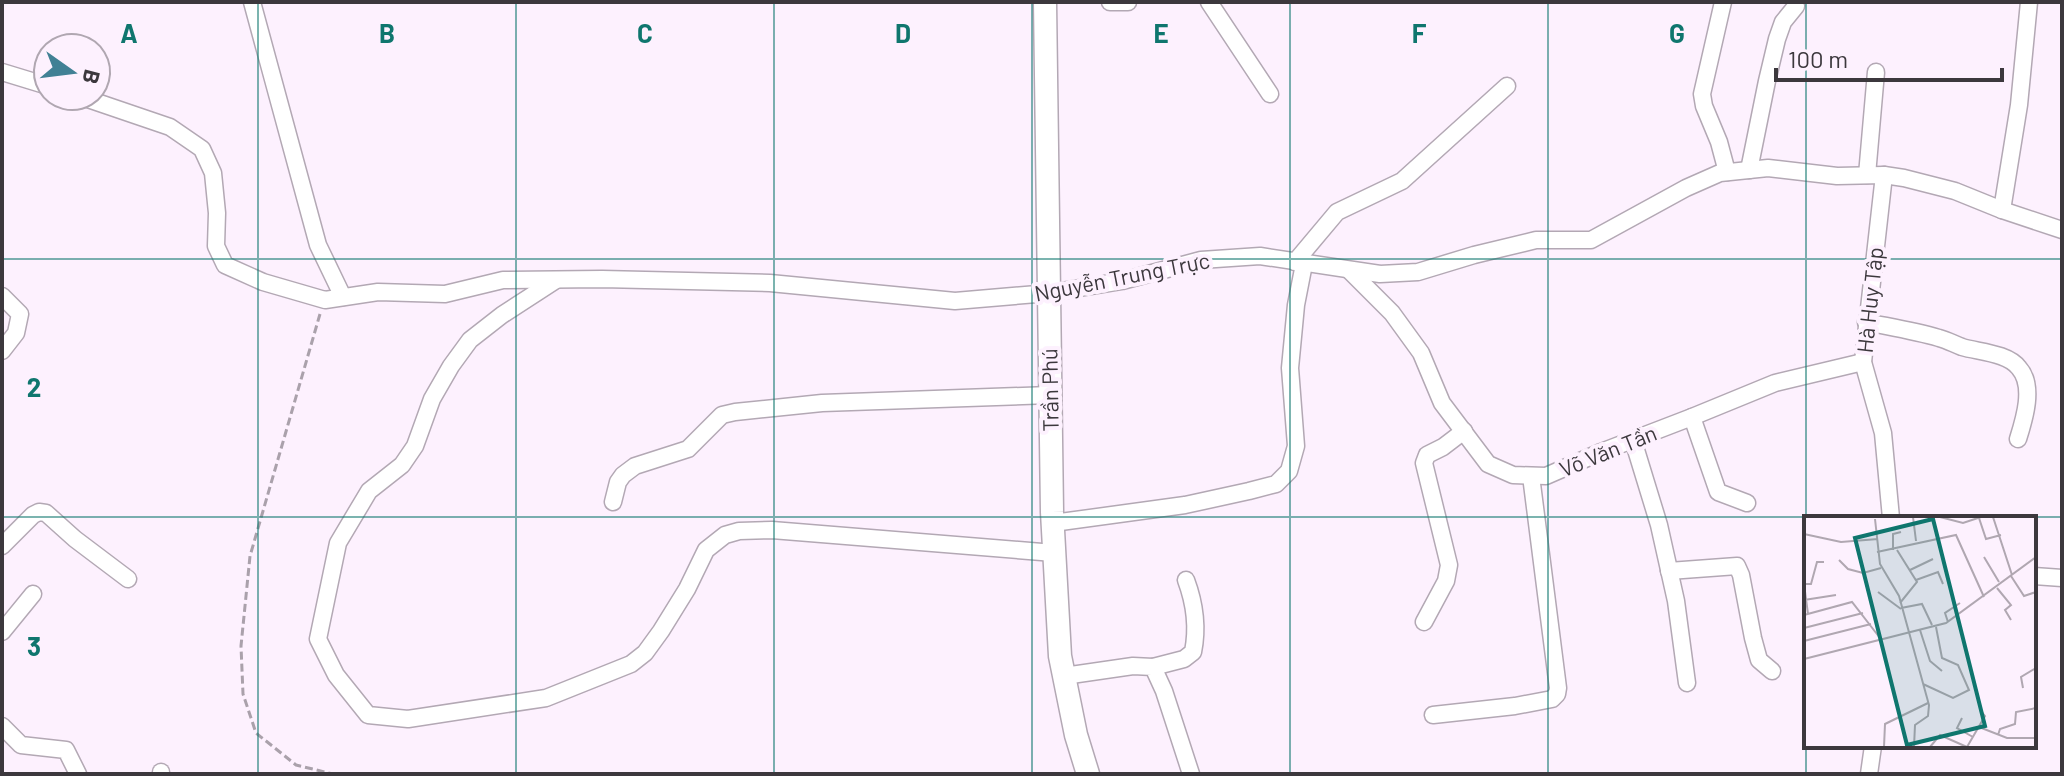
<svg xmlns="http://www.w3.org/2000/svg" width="2064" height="776" viewBox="0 0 2064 776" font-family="Barlow,sans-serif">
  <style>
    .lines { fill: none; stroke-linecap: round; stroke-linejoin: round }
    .minor-casing { stroke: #b3a8b4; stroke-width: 19 }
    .highway-casing { stroke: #b3a8b4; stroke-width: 25 }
    .path { stroke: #aaa1ab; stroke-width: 3; stroke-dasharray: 8 4; stroke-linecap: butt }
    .minor { stroke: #fff; stroke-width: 16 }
    .highway { stroke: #fff; stroke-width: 22 }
    .grid { fill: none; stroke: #0f766e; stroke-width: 2; stroke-opacity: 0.55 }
    .labels { text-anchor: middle; stroke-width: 8; stroke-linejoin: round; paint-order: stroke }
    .street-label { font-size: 22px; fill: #3c383d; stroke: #fdf1fe }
    .inset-road { fill: none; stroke: #b0a7b1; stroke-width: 2 }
    .view { fill: #0f766e; fill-opacity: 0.15; stroke: #0f766e; stroke-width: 4 }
    .inset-edge { fill: none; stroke: #3c383d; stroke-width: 4 }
    .grid-label { font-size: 26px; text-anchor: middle; font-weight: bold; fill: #0f766e; stroke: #fdf1fe; stroke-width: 8; stroke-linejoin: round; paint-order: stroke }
  </style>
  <rect width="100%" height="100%" fill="#fdf1fe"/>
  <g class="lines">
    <!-- minor casing -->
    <g class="minor-casing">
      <g id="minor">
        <path d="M252,2L318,245L343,297"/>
        <path d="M1110,2H1128"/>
        <path d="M1209,2L1270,94"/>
        <path d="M1723,2L1702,94L1704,106L1719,142L1727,172"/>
        <path d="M2,72L48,86"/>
        <path d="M79,96L170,127L202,149L213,173L217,213L216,246L225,265L263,282L325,300L378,292L445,294L503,280L602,279L770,283L955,301L1049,293L1122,281L1201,260L1260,256L1380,274L1418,272L1474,255L1536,240H1591L1686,188L1720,173L1768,168L1837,176L1884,175L1904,178L1955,191L2002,210L2062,230"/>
        <path d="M1749,170L1767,81L1777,39L1783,22L1796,6"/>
        <path d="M1867,175L1876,72"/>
        <path d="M1884,175L1863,362L1883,433L1891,518"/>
        <path d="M2002,210L2019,105L2029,2"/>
        <path d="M1295,262L1337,212L1402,181L1507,86"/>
        <path d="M1350,271L1392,313L1421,353L1442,403L1488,464L1513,475L1546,476L1601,452L1692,417L1775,383L1863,362"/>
        <path d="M556,280L502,315L470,340L451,366L432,399L415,446L402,465L369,491L338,543L318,639L336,675L368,715L408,719L546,698L631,664L645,653L661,631L687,589L706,550L725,535L739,531L772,530L1054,553"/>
        <path d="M2,296L20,314L16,333L2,351"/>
        <path d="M1866,322C1890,327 1915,331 1939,338C1947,340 1954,344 1962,347C1979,352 2008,353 2019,368C2035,386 2024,420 2018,439"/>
        <path d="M1692,417L1718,492L1747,503"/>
        <path d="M1633,440L1659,525L1676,601L1687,683"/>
        <path d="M613,502L618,482L623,475L635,466L688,449L722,415L735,412L822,403L1050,395"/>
        <path d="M1053,523L1185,505L1249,491L1276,484L1289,471L1296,446L1290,368L1296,305L1304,264"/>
        <path d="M2,546L33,515L39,512L46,513L75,539L128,579"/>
        <path d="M1669,571L1737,566L1741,575L1753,638L1759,660L1772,671"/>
        <path d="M2034,576L2062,578"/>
        <path d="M1424,622L1446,581L1449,565L1424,463L1427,455L1443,447L1464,431"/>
        <path d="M2,632L33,594"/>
        <path d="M1153,667L1184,659L1193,652C1198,627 1195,604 1186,580"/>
        <path d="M1064,676L1133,666L1153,667L1164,691L1191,774"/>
        <path d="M1433,715L1515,706L1552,699L1557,694L1558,688L1531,476"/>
        <path d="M2,726L21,745L66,750L78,774"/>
        <path d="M161,774V772"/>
        <path d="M1869,774L1873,746"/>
      </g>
    </g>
    <!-- highway casing -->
    <g class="highway-casing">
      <path id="highway" d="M1045,2L1052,512L1060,656L1076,735L1088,774"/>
    </g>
    <!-- path -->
    <path class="path" d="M320,314L250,556L241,646L243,694L256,733L296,765L333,774"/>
    <!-- minor -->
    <use href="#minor" class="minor"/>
    <!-- highway -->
    <use href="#highway" class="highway"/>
  </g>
  <!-- grid -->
  <path class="grid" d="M258,2V774M516,2V774M774,2V774M1032,2V774M1290,2V774M1548,2V774M1806,2V518M2,259H2062M2,517H2062M1806,518V746M1806,746V774"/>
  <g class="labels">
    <!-- street labels -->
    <g class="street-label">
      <text transform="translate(1122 277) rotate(-11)" y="8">Nguyễn Trung Trực</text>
      <text transform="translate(1870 300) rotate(-84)" y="8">Hà Huy Tập</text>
      <text transform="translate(1050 390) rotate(-91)" y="8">Trần Phú</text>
      <text transform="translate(1608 451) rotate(-22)" y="8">Võ Văn Tần</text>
    </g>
  </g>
  <!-- overview -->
  <g transform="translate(1804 516)">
    <rect width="232" height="232" fill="#fdf1fe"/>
    <path class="inset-road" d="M46,1H94M109,1L112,25M136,1L159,7L177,1M189,1L208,59M175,2L182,23L197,19M71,3L76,48L95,80L125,189L124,200L111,209L110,231M0,18L37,26L74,23M89,34V18L97,16M93,34L113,66L96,87M73,36L152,19L180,81M180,41L195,66M35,44L44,53L59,57L77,52M106,54L129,43M207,60L220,80L232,76M112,64L134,56L139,68M0,68H7L13,46H20M0,68L4,98M193,72L207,89L201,94L207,104M74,76L97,93M0,84L32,79M97,92L118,88L128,109M0,99L48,86L76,122M144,106L141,97L156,87M0,112L59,97M116,114L126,145L138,155M0,125L67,108M0,143L142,107L232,41M119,168L149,182L165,174L154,149L138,142L132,111M219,172L217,161L232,152M158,202L153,212L169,221M175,211L203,222H232M194,219L196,213L211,208L212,196L232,192M80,231L81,208L124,187M126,231L136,219L163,231M163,231L181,200L176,194"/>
    <path class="view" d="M129,3L181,210L103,229L51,22Z"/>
    <rect width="232" height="232" class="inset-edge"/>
  </g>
  <g class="grid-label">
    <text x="129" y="43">A</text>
    <text x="387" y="43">B</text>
    <text x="645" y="43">C</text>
    <text x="903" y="43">D</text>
    <text x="1161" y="43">E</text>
    <text x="1419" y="43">F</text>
    <text x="1677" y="43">G</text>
    <text x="34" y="397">2</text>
    <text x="34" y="656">3</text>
  </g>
  <!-- border -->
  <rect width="2064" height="776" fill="none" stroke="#3c383d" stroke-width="8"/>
  <!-- north arrow -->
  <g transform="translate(72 72) rotate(104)"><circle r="38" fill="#fdf1fe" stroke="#b0a7b1" stroke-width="2"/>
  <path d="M0-6L14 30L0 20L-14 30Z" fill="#418195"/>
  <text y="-12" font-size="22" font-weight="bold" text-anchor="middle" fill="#3c383d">B</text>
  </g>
  <!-- scale -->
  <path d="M1776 68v12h226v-12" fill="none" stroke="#3c383d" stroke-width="4"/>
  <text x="1788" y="68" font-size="24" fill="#3c383d" stroke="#fdf1fe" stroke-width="6" paint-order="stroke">100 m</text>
</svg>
